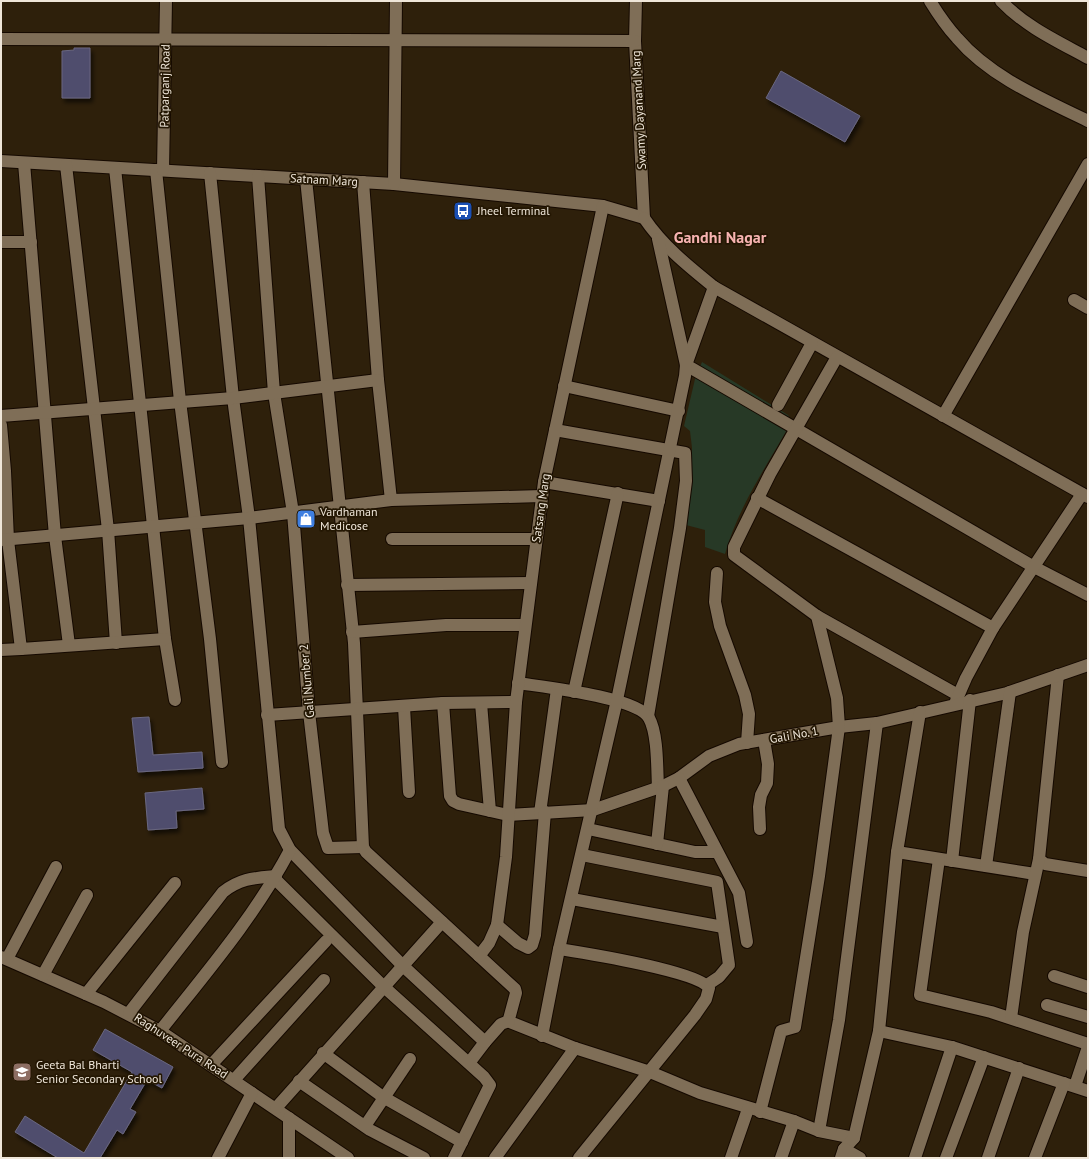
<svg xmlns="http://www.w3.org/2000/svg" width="1089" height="1159" viewBox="0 0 1089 1159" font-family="'PT Sans',sans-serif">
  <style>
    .green { fill: #273926 }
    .building { fill: #504d6d; stroke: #696780; filter: url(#shadow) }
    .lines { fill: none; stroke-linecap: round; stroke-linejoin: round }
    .minor-casing { stroke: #150900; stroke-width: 14 }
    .minor { stroke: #7f6e57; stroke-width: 12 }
    .labels { text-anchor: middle; stroke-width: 3.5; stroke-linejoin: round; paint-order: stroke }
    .street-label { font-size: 12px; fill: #efe6d9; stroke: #241703 }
    .poi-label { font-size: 12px; fill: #efe6d9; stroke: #241703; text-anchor: start }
    .district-label { font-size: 16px; font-weight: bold; fill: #f7b3b1; stroke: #241703 }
  </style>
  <defs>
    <filter id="shadow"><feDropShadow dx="2.5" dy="4" stdDeviation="2" flood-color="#0009"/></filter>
  </defs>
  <rect width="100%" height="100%" fill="#2e200b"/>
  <!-- green -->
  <path class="green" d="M702,362L788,415L792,421C768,464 738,507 725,554L705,547V530L686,525L692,448L690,431L684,426L695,379Z"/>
  <!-- building -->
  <g class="building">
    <path d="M74,48H90V98H62V51L74,50Z"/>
    <path d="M781,71L860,116L845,142L766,98Z"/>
    <path d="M149,717L153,755L202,752L203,768L138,772L132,718Z"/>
    <path d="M202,788L204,809L176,811L177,828L148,830L145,793Z"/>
    <path d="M105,1029L173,1067L162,1088L147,1080L130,1109L136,1112L123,1134L117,1130L100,1158H58L15,1132L25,1116L84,1153L132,1072L93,1050Z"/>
  </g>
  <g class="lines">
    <!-- minor casing -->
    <g class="minor-casing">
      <g id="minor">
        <path d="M636,1L635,41L644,218"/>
        <path d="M930,1C938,14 947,27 957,38C990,77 1043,99 1088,121"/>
        <path d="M1001,1C1026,27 1057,41 1088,58"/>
        <path d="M1,39L635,41"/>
        <path d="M1,161L394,184L603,206L644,218"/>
        <path d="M24,163L55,536L69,645"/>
        <path d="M66,165L108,530L116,643"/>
        <path d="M115,168L165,639L175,700"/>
        <path d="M156,170L180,401L210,639L222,762"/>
        <path d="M163,170L166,1"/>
        <path d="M210,173L233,398L249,518L279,829L290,850L402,965L485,1042L469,1063"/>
        <path d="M258,176L274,393L293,513L309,712L323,833L328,848L363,847"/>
        <path d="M306,179L354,643L363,847L366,852L515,989L516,993L509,1019L510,1022L575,1048L650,1072L700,1093L794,1121L781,1158"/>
        <path d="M363,182L378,380L391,500"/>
        <path d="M394,184L396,1"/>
        <path d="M644,218C663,246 688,266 714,287L1088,497"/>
        <path d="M1,242H31"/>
        <path d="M714,287L686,365L1034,567L1088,595"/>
        <path d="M1074,300L1088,308"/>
        <path d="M837,357L770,474L734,547V555L817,616L958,695"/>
        <path d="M564,386L679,411"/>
        <path d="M778,405L812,343"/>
        <path d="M1,416L233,398L378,380"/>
        <path d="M943,416L1088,164"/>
        <path d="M1,425L5,471L8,540L21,649L165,639"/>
        <path d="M555,430L685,453L686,481L680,528L648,716"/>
        <path d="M544,482L659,501"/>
        <path d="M757,498L993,628"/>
        <path d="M392,539H536"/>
        <path d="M1,540L249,518L391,500L542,496"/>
        <path d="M717,573L715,602L720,626L745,695L749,714L747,743"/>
        <path d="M347,585L531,583"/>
        <path d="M352,632L446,625H525"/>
        <path d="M1,650L21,649"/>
        <path d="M1058,675L1039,859L1045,864L1088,871"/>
        <path d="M518,683C544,687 637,697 649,718C658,734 657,769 658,788"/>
        <path d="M574,692L618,493"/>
        <path d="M956,701L966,678L993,628L1082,494"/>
        <path d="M443,703L450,796L453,801L459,804L508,815L593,810L663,786L679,778L709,756L739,744L839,727L877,723L1007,693L1088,665"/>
        <path d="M481,703L490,811"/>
        <path d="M404,707L409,792"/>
        <path d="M267,715L443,703L516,702"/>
        <path d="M679,778L739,893L747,942"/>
        <path d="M540,813L557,689"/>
        <path d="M588,829L695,852H716"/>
        <path d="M760,829L759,807L761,795L767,783L768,764L764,740"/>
        <path d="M657,844L663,786"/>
        <path d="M897,852L1035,874"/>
        <path d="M582,855L717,882L729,965L719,977L707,985"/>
        <path d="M939,859L920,995L991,1012L1088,1044"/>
        <path d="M952,861L970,700"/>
        <path d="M986,866L1010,692"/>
        <path d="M274,878L383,986L484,1077L490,1085L454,1158"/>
        <path d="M572,899L723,927"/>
        <path d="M497,925L518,943L528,948L532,945L535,935L545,812"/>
        <path d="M559,949C584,953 698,971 709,988L706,999L695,1015L579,1158"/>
        <path d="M479,956L489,943L497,925L506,857L516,702L544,482L603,206"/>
        <path d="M1,957L104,1002L160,1031L348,1158"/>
        <path d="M7,959L56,867"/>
        <path d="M43,975L87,895"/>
        <path d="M1054,976L1088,987"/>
        <path d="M86,994L175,883"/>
        <path d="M1047,1005L1088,1017"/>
        <path d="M129,1013L223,892C241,878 255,878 276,876"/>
        <path d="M1011,1018L1023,932L1039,859"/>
        <path d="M160,1031C206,973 255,916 290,850"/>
        <path d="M879,1031L952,1047L1088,1091"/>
        <path d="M542,1036L559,949L617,700L685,376L686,365L658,239"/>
        <path d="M485,1042L501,1024L509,1021"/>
        <path d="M323,1053L383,1097L462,1142"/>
        <path d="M211,1065L326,941"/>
        <path d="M234,1080L324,980"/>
        <path d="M299,1081L370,1130L424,1158"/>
        <path d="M1075,1086L1088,1047"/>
        <path d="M276,1108L442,922"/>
        <path d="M760,1112L781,1031L795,1027L819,876L839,727L837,698L817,616"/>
        <path d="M289,1118V1158"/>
        <path d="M794,1121L819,1131L854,1138"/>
        <path d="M365,1126L410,1059"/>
        <path d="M819,1131L839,1020L877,723"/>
        <path d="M844,1149L854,1138L879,1031L897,852L920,712"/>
        <path d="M218,1158L252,1093"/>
        <path d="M495,1158L575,1048"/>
        <path d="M731,1158L748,1109"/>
        <path d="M841,1158L844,1149L860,1158"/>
        <path d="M915,1158L952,1047"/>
        <path d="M946,1158L984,1057"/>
        <path d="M988,1158L1019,1068"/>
        <path d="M1035,1158L1064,1083"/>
      </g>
    </g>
    <!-- minor -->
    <use href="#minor" class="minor"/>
  </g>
  <!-- icons -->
  <defs>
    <g id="bus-square" transform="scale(1)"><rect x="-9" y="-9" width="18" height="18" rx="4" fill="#1a4fb4" stroke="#241703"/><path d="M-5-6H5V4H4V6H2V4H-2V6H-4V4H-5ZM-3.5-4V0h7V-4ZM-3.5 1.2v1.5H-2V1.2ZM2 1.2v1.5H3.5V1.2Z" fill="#fff"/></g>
    <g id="shop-square" transform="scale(1)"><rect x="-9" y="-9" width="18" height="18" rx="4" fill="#3f7fe0" stroke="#241703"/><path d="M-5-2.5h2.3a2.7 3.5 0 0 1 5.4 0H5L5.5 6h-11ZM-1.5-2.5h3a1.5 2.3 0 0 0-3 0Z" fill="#fff"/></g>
    <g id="school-square" transform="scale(1)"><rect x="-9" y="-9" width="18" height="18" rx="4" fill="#8d6e63" stroke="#241703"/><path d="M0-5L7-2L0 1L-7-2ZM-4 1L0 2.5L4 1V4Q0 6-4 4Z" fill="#fff"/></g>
  </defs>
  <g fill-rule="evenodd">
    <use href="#bus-square" x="463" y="211"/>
    <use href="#shop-square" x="306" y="519"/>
    <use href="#school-square" x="22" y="1072"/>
  </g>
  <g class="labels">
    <!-- street labels -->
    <g class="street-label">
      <text transform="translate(165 86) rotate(-89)" y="4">Patparganj Road</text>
      <text transform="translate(639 110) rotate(-93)" y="4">Swamy Dayanand Marg</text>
      <text transform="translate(324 180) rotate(3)" y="4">Satnam Marg</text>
      <text transform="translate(541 508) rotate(-82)" y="4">Satsang Marg</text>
      <text transform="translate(307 681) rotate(-95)" y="4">Gali Number 2</text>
      <text transform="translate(794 735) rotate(-10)" y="4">Gali No. 1</text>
      <text transform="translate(181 1046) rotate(33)" y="4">Raghuveer Pura Road</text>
    </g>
    <!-- poi labels -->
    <g class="poi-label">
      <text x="477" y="215">Jheel Terminal</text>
      <text x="320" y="516">Vardhaman<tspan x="320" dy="14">Medicose</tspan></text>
      <text x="36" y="1069">Geeta Bal Bharti<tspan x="36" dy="14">Senior Secondary School</tspan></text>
    </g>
    <!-- district labels -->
    <g class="district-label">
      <text x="720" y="243">Gandhi Nagar</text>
    </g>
  </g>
  <!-- border -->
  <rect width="1089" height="1159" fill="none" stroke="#efe6d9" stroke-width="4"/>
</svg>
